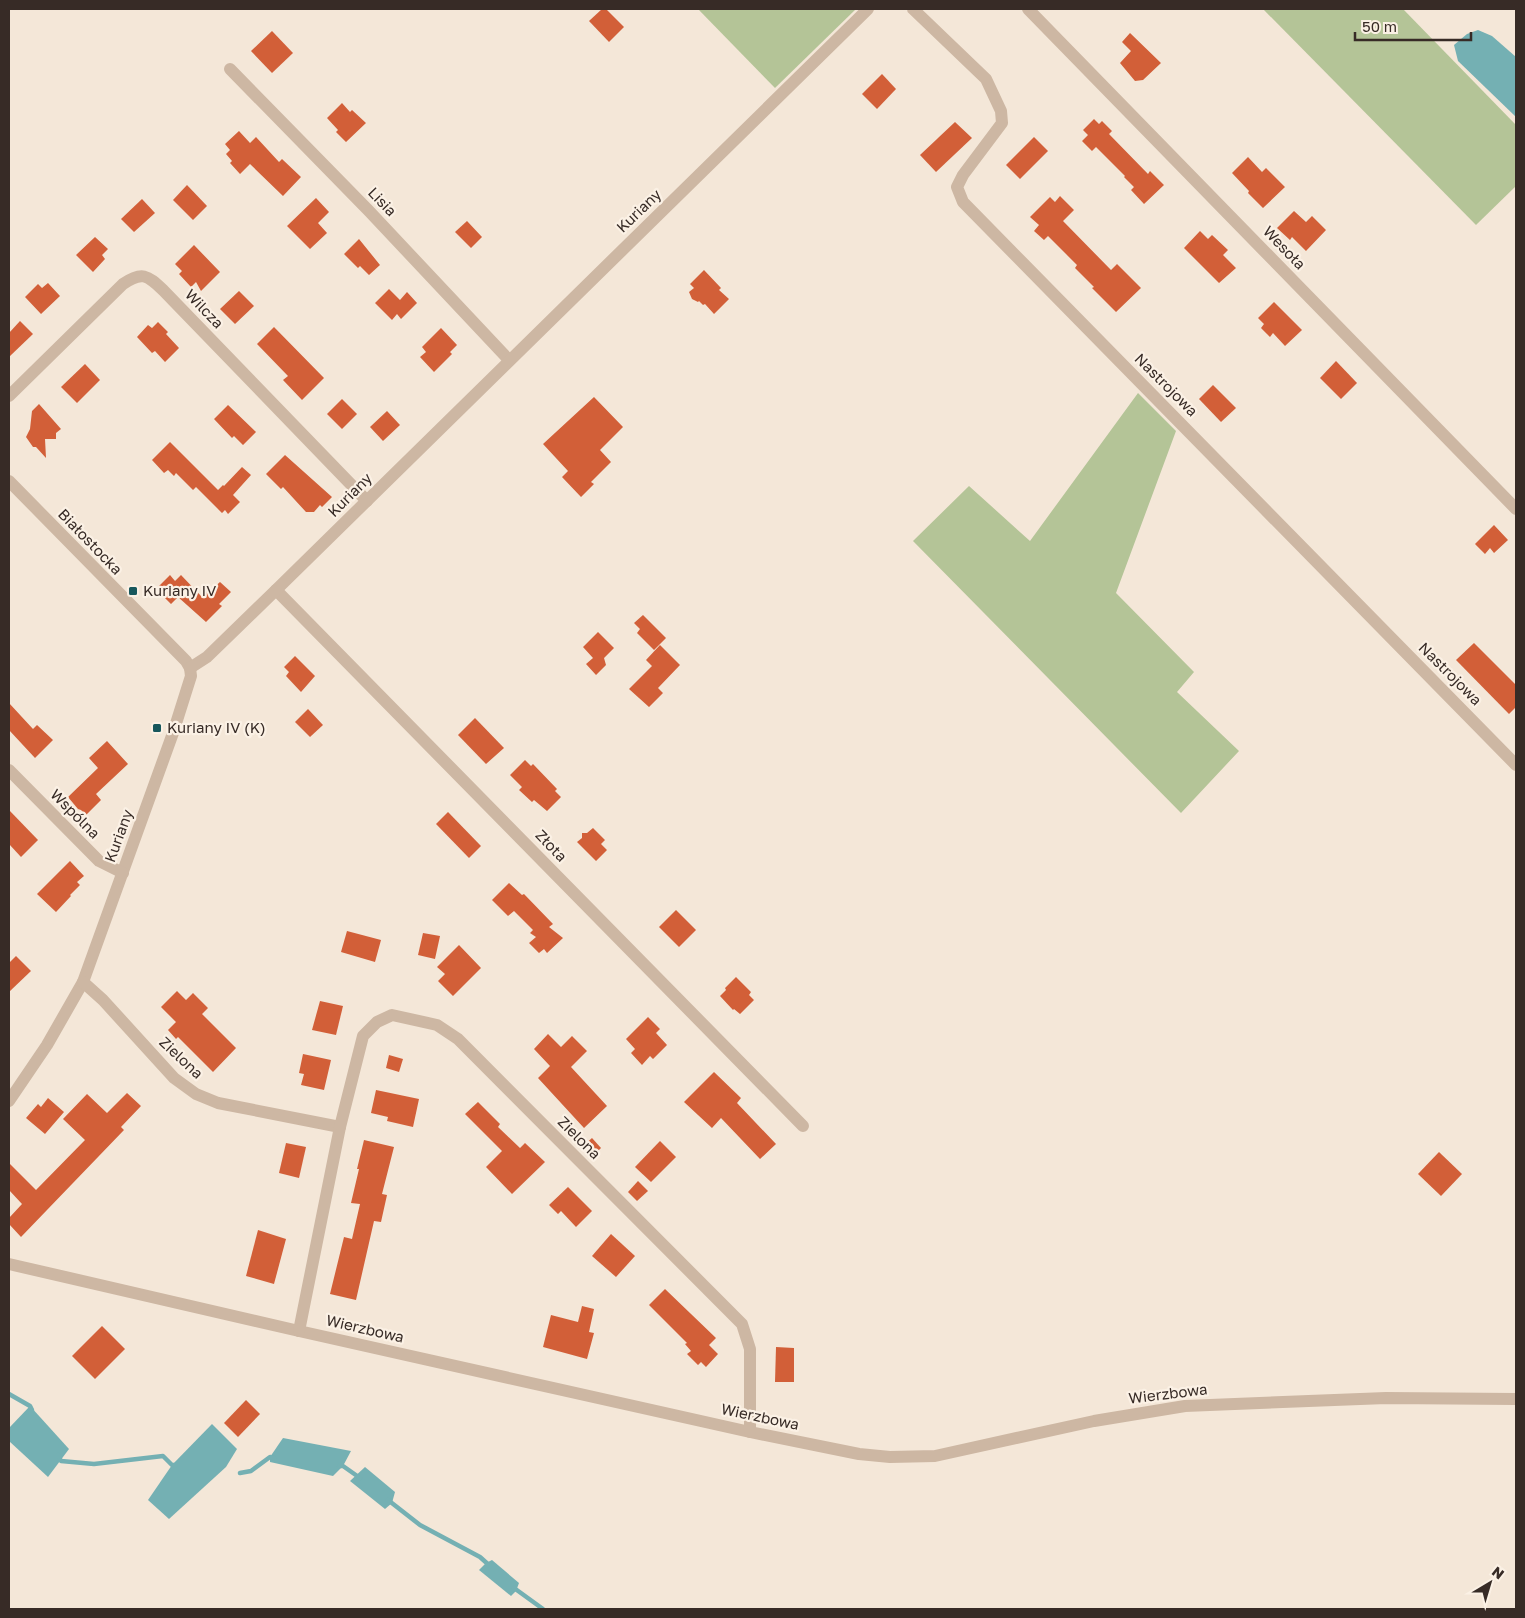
<svg xmlns="http://www.w3.org/2000/svg" width="1525" height="1618" viewBox="0 0 1525 1618" font-family="'Golos Text',sans-serif">
  <style>
    .green { fill: #b4c497 }
    .water { fill: #74b0b3 }
    .lines { fill: none; stroke-linecap: round; stroke-linejoin: round }
    .stream { stroke: #74b0b3; stroke-width: 4.5 }
    .building { fill: #d25f38 }
    .street { stroke: #cdb7a3; stroke-width: 12 }
    .poi-dot { fill: #17575c; stroke: #fbf1e5; stroke-width: 2 }
    .labels { text-anchor: middle; stroke-width: 4.5; stroke-linejoin: round; paint-order: stroke }
    .street-label { font-size: 15px; fill: #372b26; stroke: #fbf1e5 }
    .poi-label { font-size: 15px; fill: #372b26; stroke: #fbf1e5; text-anchor: start }
  </style>
  <rect width="100%" height="100%" fill="#f4e7d8"/>
  <!-- green -->
  <g class="green">
    <path d="M698,9H856L775,88Z"/>
    <path d="M1263,9H1403L1516,125V186L1476,225Z"/>
    <path d="M1138,393L1176,431L1116,593L1194,672L1177,692L1239,751L1181,813L913,541L969,486L1030,541Z"/>
  </g>
  <!-- water -->
  <g class="water">
    <path d="M1478,30L1492,36L1516,57V117L1458,61L1454,45L1467,34Z"/>
    <path d="M30,1406L69,1449L48,1477L9,1441V1428Z"/>
    <path d="M212,1424L237,1449L226,1467L169,1519L148,1500L172,1465Z"/>
    <path d="M283,1438L351,1451L343,1466L333,1476L270,1462V1457Z"/>
    <path d="M365,1467L395,1492L392,1503L385,1509L350,1481Z"/>
    <path d="M492,1560L519,1583L516,1591L511,1596L479,1570L486,1563Z"/>
  </g>
  <g class="lines">
    <!-- stream -->
    <g class="stream">
      <path d="M9,1394L30,1406L32,1410"/>
      <path d="M58,1455L61,1461L94,1464L163,1456L172,1465H176"/>
      <path d="M339,1466H343L360,1478"/>
      <path d="M240,1473L251,1471L270,1457L274,1458"/>
      <path d="M388,1500L420,1525L480,1557L490,1566"/>
      <path d="M514,1588L543,1609"/>
    </g>
  </g>
  <!-- building -->
  <g class="building">
    <path d="M602,9H606L624,27L609,42L589,21Z"/>
    <path d="M272,31L293,53L272,73L251,51Z"/>
    <path d="M1130,33L1161,63L1143,80L1135,81L1120,63L1131,51L1122,42Z"/>
    <path d="M882,74L896,89L877,109L862,94Z"/>
    <path d="M342,103L350,112L352,110L366,123L346,142L336,132L338,130L327,118Z"/>
    <path d="M1094,119L1099,124L1102,121L1112,131L1109,134L1148,174L1150,171L1164,185L1144,204L1131,190L1134,187L1124,177L1125,176L1096,147L1092,151L1082,141L1088,135L1083,130Z"/>
    <path d="M955,122L972,138L936,172L920,155Z"/>
    <path d="M239,131L250,143L256,137L279,162L282,159L301,177L283,196L250,164L240,174L230,163L232,161L226,154L230,150L225,144Z"/>
    <path d="M1034,137L1048,151L1020,179L1006,165Z"/>
    <path d="M1248,157L1262,172L1266,168L1285,187L1263,208L1248,193L1249,191L1232,173Z"/>
    <path d="M187,185L207,206L193,220L173,200Z"/>
    <path d="M1060,196L1074,210L1063,221L1111,270L1117,264L1141,288L1116,312L1092,288L1094,287L1075,268L1077,265L1048,236L1044,240L1034,231L1039,225L1030,217L1050,197L1055,202Z"/>
    <path d="M316,198L329,212L318,223L327,233L310,249L287,226Z"/>
    <path d="M142,199L155,213L134,232L121,219Z"/>
    <path d="M1294,211L1306,222L1312,216L1326,230L1306,251L1292,237L1290,240L1277,228Z"/>
    <path d="M467,221L482,237L471,248L455,232Z"/>
    <path d="M1200,231L1208,239L1212,235L1228,250L1223,255L1236,268L1219,283L1184,248Z"/>
    <path d="M95,237L108,249L102,255L105,259L93,272L76,255Z"/>
    <path d="M359,239L380,265L369,275L360,266L358,268L344,254Z"/>
    <path d="M194,245L220,272L201,291L196,282L191,287L179,274L182,271L175,264Z"/>
    <path d="M704,270L721,288L719,290L729,299L714,314L705,304L703,305L699,301L698,302L692,299L689,292L694,288L690,284Z"/>
    <path d="M48,283L60,296L41,314L25,297L38,284L42,288Z"/>
    <path d="M389,289L400,300L407,292L417,303L401,319L397,314L392,320L375,303Z"/>
    <path d="M239,291L254,306L235,324L220,309Z"/>
    <path d="M1274,302L1302,330L1285,346L1273,333L1270,337L1261,328L1264,324L1258,318Z"/>
    <path d="M20,321L33,334L9,357V333Z"/>
    <path d="M158,322L168,332L166,334L179,348L165,362L155,351L152,353L137,337L148,325L152,328Z"/>
    <path d="M274,327L324,378L302,400L283,380L288,376L257,344Z"/>
    <path d="M441,328L457,345L450,352L452,354L434,372L420,357L426,352L422,347Z"/>
    <path d="M1336,361L1357,383L1341,399L1320,378Z"/>
    <path d="M85,364L100,380L77,403L61,387Z"/>
    <path d="M1213,385L1236,408L1221,422L1199,399Z"/>
    <path d="M594,397L623,427L600,450L611,462L591,482L594,484L581,497L562,477L568,471L543,444Z"/>
    <path d="M342,399L357,414L342,429L327,414Z"/>
    <path d="M39,404L61,429L56,433V439H45L46,458L36,447H33L26,437L30,429L32,411Z"/>
    <path d="M228,405L256,432L243,445L234,436L232,438L214,419Z"/>
    <path d="M387,411L400,425L383,441L370,427Z"/>
    <path d="M170,442L218,490L223,485L224,486L242,467L251,475L233,495L240,502L228,514L225,510L222,513L196,487L193,490L176,473L174,476L168,470L164,473L152,460Z"/>
    <path d="M285,455L332,497L322,507L320,505L314,512H306L283,487L281,489L266,474Z"/>
    <path d="M1494,525L1508,540L1494,553L1490,548L1485,554L1475,544Z"/>
    <path d="M170,575L175,581L181,575L201,596L206,590L210,591L220,582L231,592L219,604L222,606L206,622L178,597L171,604L156,589Z"/>
    <path d="M643,615L666,638L654,650L637,633L640,629L634,623Z"/>
    <path d="M598,632L614,648L604,658L606,665L596,675L586,664L593,658L583,647Z"/>
    <path d="M1474,643L1516,685V707L1509,714L1456,660Z"/>
    <path d="M660,645L680,665L658,688L663,693L649,707L629,689L652,666L646,660Z"/>
    <path d="M295,656L315,676L301,692L286,676L289,672L284,667Z"/>
    <path d="M9,703L33,729L37,725L53,740L35,758L9,730Z"/>
    <path d="M308,709L323,725L310,737L295,722Z"/>
    <path d="M475,718L504,748L486,764L458,735Z"/>
    <path d="M107,741L128,764L96,794L101,800L86,815L81,810L78,809L68,797L98,768L89,758Z"/>
    <path d="M525,760L531,766L533,764L557,789L555,791L561,797L547,811L534,800L532,802L519,790L522,787L510,775Z"/>
    <path d="M9,810L38,840L21,857L9,844Z"/>
    <path d="M448,812L481,846L469,858L436,824Z"/>
    <path d="M593,828L605,840L601,844L607,850L596,861L577,842L582,838V833H587Z"/>
    <path d="M70,861L84,876L77,882L80,885L70,895L71,896L56,912L37,894Z"/>
    <path d="M509,883L522,895L524,894L553,924L549,927L563,938L547,953L544,949L539,953L529,943L536,937L530,933L533,930L514,911L508,916L492,900Z"/>
    <path d="M676,910L696,930L679,947L659,927Z"/>
    <path d="M347,931L381,940L375,962L341,952Z"/>
    <path d="M423,933L440,936L435,959L418,955Z"/>
    <path d="M459,945L481,968L453,996L438,981L445,974L437,967Z"/>
    <path d="M16,956L31,971L9,992V963Z"/>
    <path d="M736,977L751,992L749,995L754,1000L740,1014L734,1009L733,1010L720,996L726,990L725,988Z"/>
    <path d="M177,991L186,1000L193,993L208,1008L202,1014L236,1048L213,1072L178,1037L176,1039L168,1030L176,1022L161,1007Z"/>
    <path d="M320,1001L343,1006L336,1035L312,1030Z"/>
    <path d="M648,1017L660,1029L656,1033L667,1045L653,1059L650,1056L642,1065L631,1053L635,1049L626,1039Z"/>
    <path d="M548,1034L561,1047L572,1036L587,1051L571,1067L607,1106L584,1128L538,1078L550,1066L534,1049Z"/>
    <path d="M303,1054L331,1060L324,1090L301,1085L304,1074L299,1073Z"/>
    <path d="M389,1055L403,1059L399,1072L386,1068Z"/>
    <path d="M714,1072L741,1098L737,1103L776,1144L760,1159L721,1118L712,1128L684,1102Z"/>
    <path d="M376,1090L419,1099L413,1127L387,1121L388,1117L371,1113Z"/>
    <path d="M127,1093L141,1106L121,1127L124,1130L21,1237L9,1224V1218L22,1204L9,1190V1163L36,1190L85,1140L63,1119L87,1094L107,1113Z"/>
    <path d="M48,1098L64,1112L45,1134L26,1118L38,1104L41,1107Z"/>
    <path d="M478,1102L500,1124L498,1127L520,1148L525,1143L545,1162L512,1194L486,1167L502,1151L465,1114Z"/>
    <path d="M592,1138L601,1148L593,1156L583,1146Z"/>
    <path d="M364,1140L394,1147L382,1194L387,1195L381,1222L374,1221L356,1300L330,1294L344,1237L352,1239L360,1204L351,1203L359,1169H357Z"/>
    <path d="M660,1141L676,1157L651,1182L635,1167Z"/>
    <path d="M286,1143L306,1147L299,1178L279,1173Z"/>
    <path d="M1439,1152L1462,1174L1441,1196L1418,1174Z"/>
    <path d="M638,1181L648,1191L637,1201L628,1192Z"/>
    <path d="M568,1187L592,1211L576,1227L561,1211L558,1214L549,1205Z"/>
    <path d="M258,1230L286,1239L274,1284L246,1276Z"/>
    <path d="M611,1234L635,1256L616,1277L592,1256Z"/>
    <path d="M665,1289L716,1338L709,1345L718,1354L706,1367L701,1362L698,1365L687,1354L691,1351L685,1344L687,1343L649,1305Z"/>
    <path d="M582,1306L594,1309L589,1332L594,1333L587,1359L543,1347L551,1315L578,1322Z"/>
    <path d="M102,1326L125,1349L95,1379L72,1356Z"/>
    <path d="M776,1347L794,1348V1382H775Z"/>
    <path d="M246,1400L260,1414L238,1437L224,1423Z"/>
  </g>
  <g class="lines">
    <!-- street -->
    <g class="street">
      <path d="M913,9L986,79L1001,111L1002,123L963,175L957,187L963,202L1516,765"/>
      <path d="M1028,9L1516,509"/>
      <path d="M230,69L369,211L509,360"/>
      <path d="M9,396L123,284C142,271 147,275 163,290L367,501"/>
      <path d="M9,481L186,661L190,668L191,676L173,733L83,982L47,1045L9,1101"/>
      <path d="M276,590L803,1126"/>
      <path d="M190,668L207,657L276,590L868,9"/>
      <path d="M9,770L99,861L123,873"/>
      <path d="M83,982L103,1000L174,1078L196,1094L218,1103L340,1127"/>
      <path d="M9,1264L299,1331L750,1432L859,1454L890,1457L935,1456L1094,1421L1185,1406L1386,1398L1516,1399"/>
      <path d="M299,1331L340,1127L363,1036L377,1022L392,1015L437,1025L458,1039L742,1324L750,1349V1432"/>
    </g>
  </g>
  <!-- markers -->
  <g class="poi-dot">
    <rect x="128" y="586" width="10" height="10" rx="2.5"/>
    <rect x="152" y="723" width="10" height="10" rx="2.5"/>
  </g>
  <g class="labels">
    <!-- street labels -->
    <g class="street-label">
      <text transform="translate(382 202) rotate(46)" y="5">Lisia</text>
      <text transform="translate(639 211) rotate(-44)" y="5">Kuriany</text>
      <text transform="translate(1284 248) rotate(46)" y="5">Wesoła</text>
      <text transform="translate(204 309) rotate(46)" y="5">Wilcza</text>
      <text transform="translate(1166 385) rotate(45)" y="5">Nastrojowa</text>
      <text transform="translate(350 495) rotate(-45)" y="5">Kuriany</text>
      <text transform="translate(90 542) rotate(46)" y="5">Białostocka</text>
      <text transform="translate(1450 674) rotate(45)" y="5">Nastrojowa</text>
      <text transform="translate(75 814) rotate(45)" y="5">Wspólna</text>
      <text transform="translate(119 836) rotate(-70)" y="5">Kuriany</text>
      <text transform="translate(551 846) rotate(46)" y="5">Złota</text>
      <text transform="translate(181 1058) rotate(43)" y="5">Zielona</text>
      <text transform="translate(579 1138) rotate(45)" y="5">Zielona</text>
      <text transform="translate(365 1329) rotate(13)" y="5">Wierzbowa</text>
      <text transform="translate(1168 1394) rotate(-7)" y="5">Wierzbowa</text>
      <text transform="translate(760 1417) rotate(12)" y="5">Wierzbowa</text>
    </g>
    <!-- poi labels -->
    <g class="poi-label">
      <text x="143" y="596">Kuriany IV</text>
      <text x="167" y="733">Kuriany IV (K)</text>
    </g>
  </g>
  <!-- border -->
  <rect width="1525" height="1618" fill="none" stroke="#372b26" stroke-width="20"/>
  <!-- north arrow -->
  <g transform="translate(1490 1583) rotate(38)" stroke="#fbf1e5" stroke-width="4" paint-order="stroke">
  <path d="M0-4L9 19L0 12L-9 19Z" fill="#372b26"/>
  <text y="-8" font-size="14" font-weight="bold" text-anchor="middle" fill="#372b26">N</text>
  </g>
  <!-- scale -->
  <path d="M1355 32v8h116v-8" fill="none" stroke="#372b26" stroke-width="2.5"/>
  <text x="1362" y="32" font-size="15" fill="#372b26" stroke="#fbf1e5" stroke-width="4" paint-order="stroke">50 m</text>
</svg>
